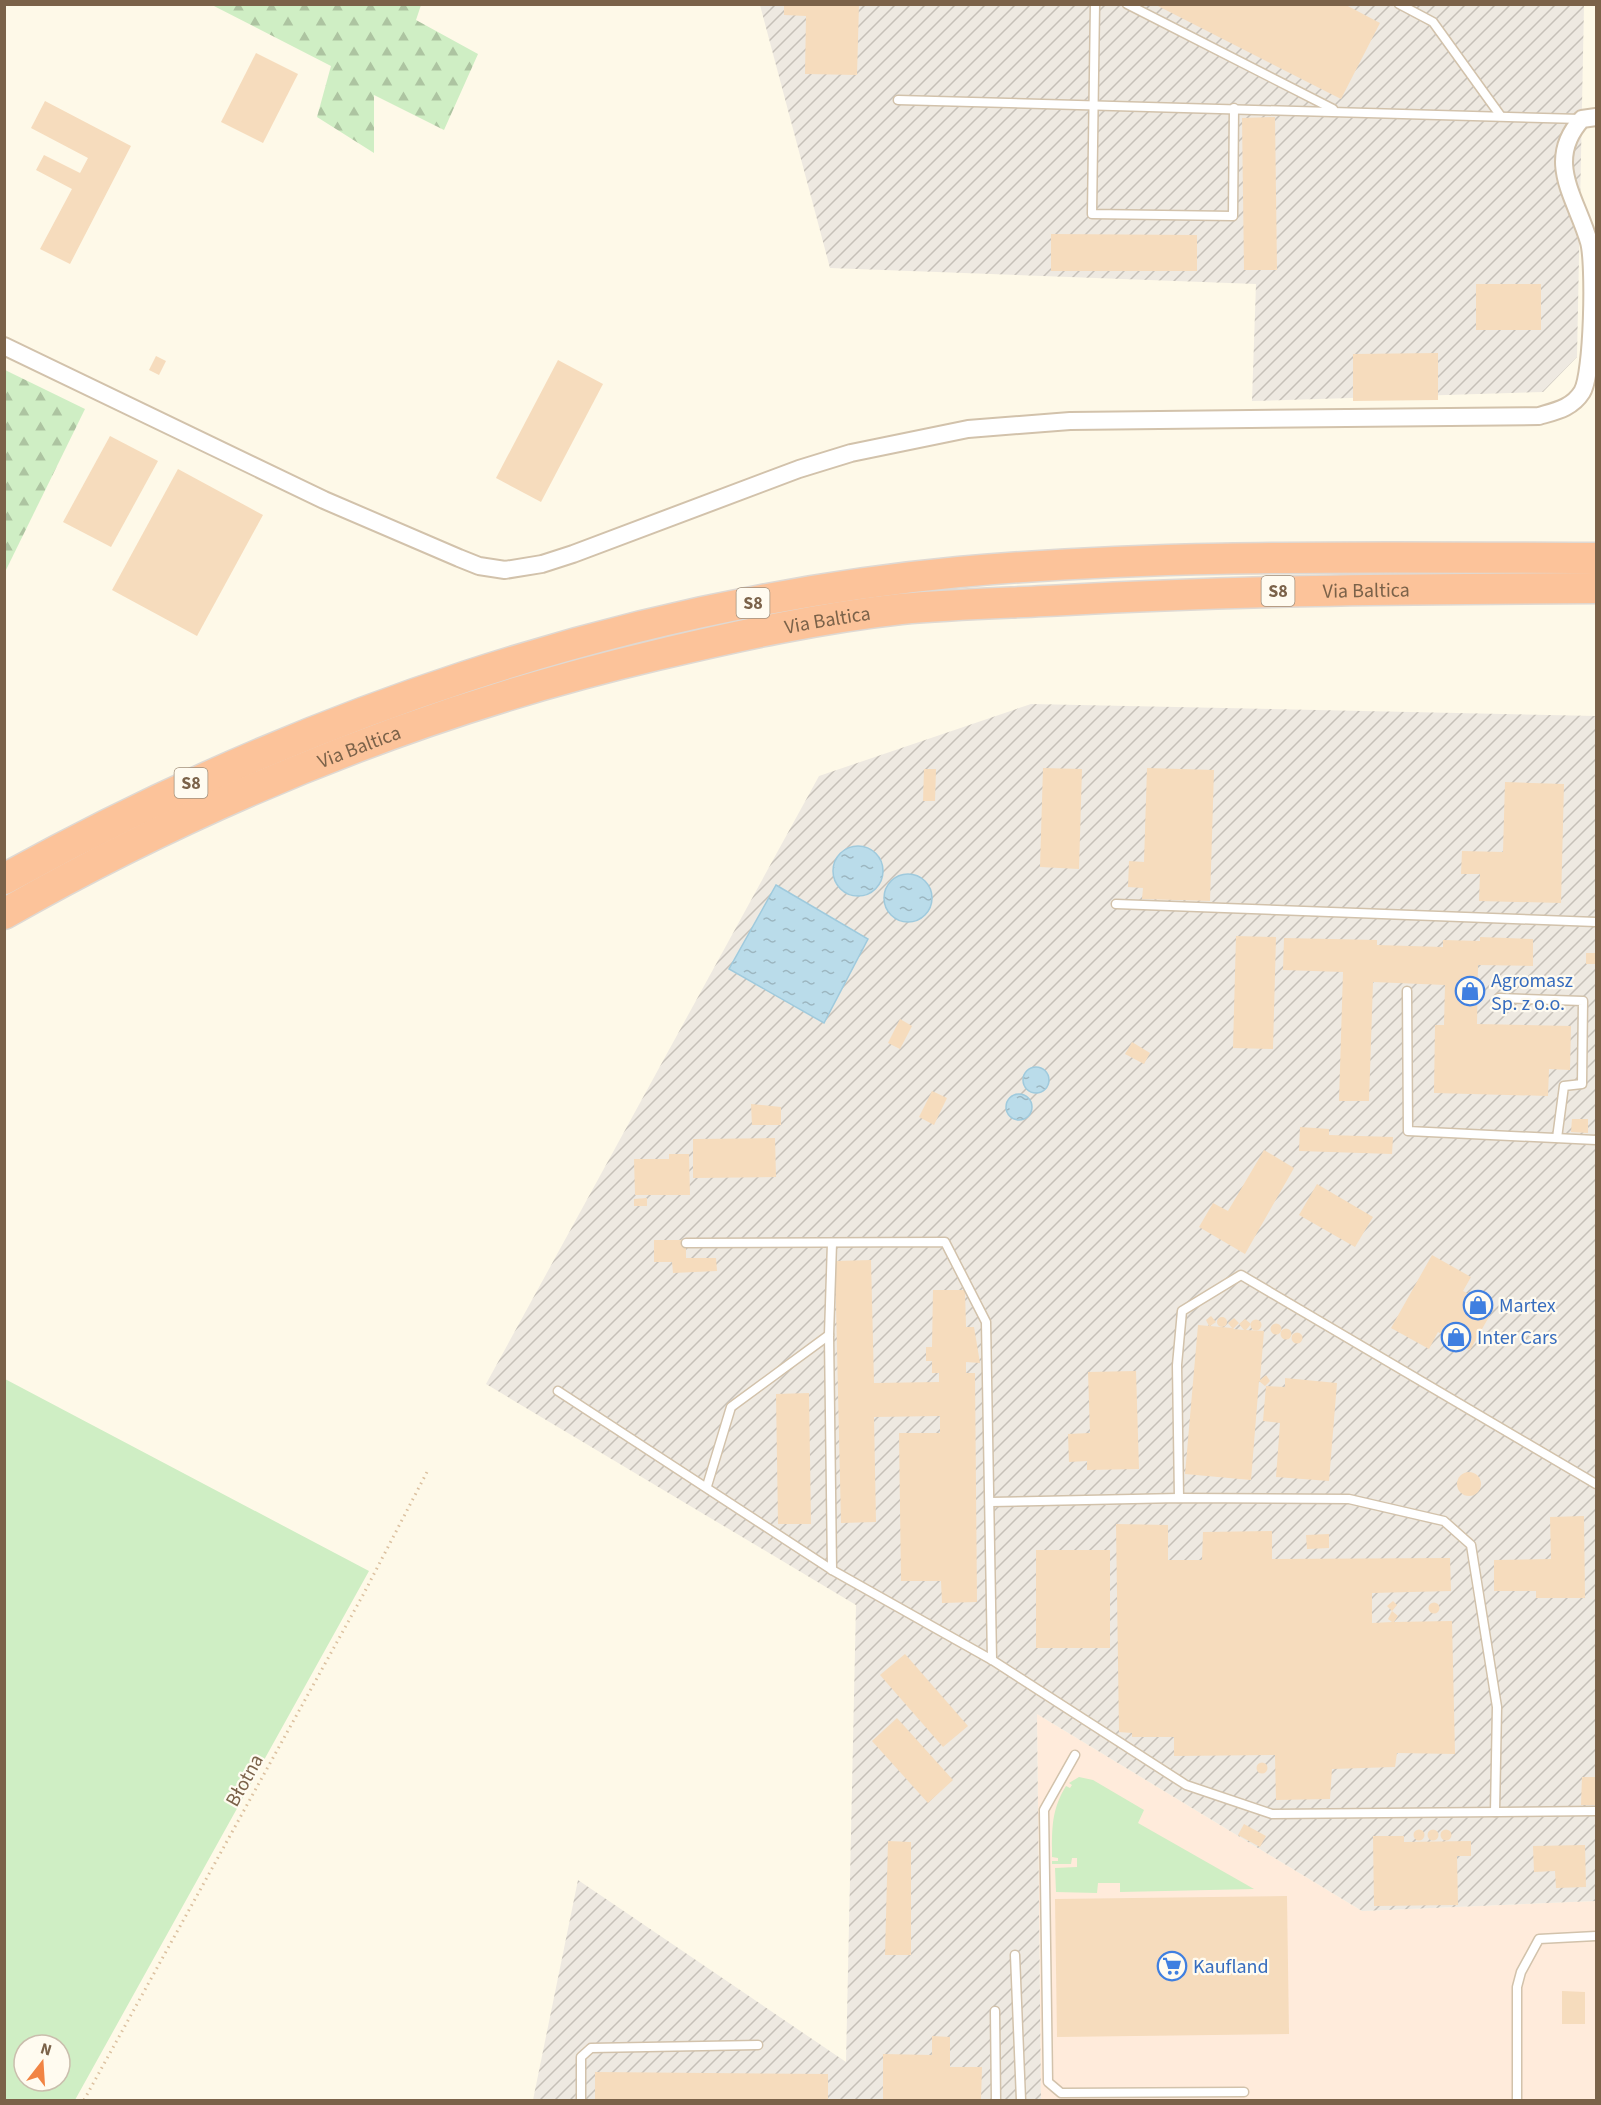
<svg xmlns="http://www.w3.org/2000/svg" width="1601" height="2105" viewBox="0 0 1601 2105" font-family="'Source Sans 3',sans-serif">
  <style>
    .commercial { fill: #ffebdb }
    .industrial { fill: url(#industrial-furrows) }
    .green { fill: #cfeec4; fill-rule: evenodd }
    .forest { fill: url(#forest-firs) }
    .water { fill: url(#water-ripples); stroke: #9fcadd; stroke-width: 1.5 }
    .building { fill: #f6dcbd }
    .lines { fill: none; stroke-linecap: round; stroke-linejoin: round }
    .service-casing { stroke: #d2c2ab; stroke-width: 11 }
    .minor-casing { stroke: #d2c2ab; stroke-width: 20 }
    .motorway-casing { stroke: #dfd9d3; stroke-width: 33 }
    .path { stroke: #dbc09f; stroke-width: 3; stroke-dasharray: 1.5 4.5; stroke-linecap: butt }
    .service { stroke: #fff; stroke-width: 8 }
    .minor { stroke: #fff; stroke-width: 16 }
    .motorway { stroke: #fcc39a; stroke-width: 30 }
    .labels { text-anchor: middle; stroke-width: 4.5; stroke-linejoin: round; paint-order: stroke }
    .shield { fill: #fffbf0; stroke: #a3907b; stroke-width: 1.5 }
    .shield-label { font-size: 18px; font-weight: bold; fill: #7b6249 }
    .street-label { font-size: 20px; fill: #7b6249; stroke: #fffbf0 }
    .shop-label { font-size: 20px; fill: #366cbe; stroke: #fffbf0; text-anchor: start }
  </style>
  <defs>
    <pattern id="industrial-furrows" width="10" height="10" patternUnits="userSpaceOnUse" patternTransform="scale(1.5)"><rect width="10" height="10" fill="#eee9e1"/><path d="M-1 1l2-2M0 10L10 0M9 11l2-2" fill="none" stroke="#c6c0b8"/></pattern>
    <pattern id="forest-firs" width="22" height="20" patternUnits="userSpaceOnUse" patternTransform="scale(1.5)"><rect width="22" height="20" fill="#cfeec4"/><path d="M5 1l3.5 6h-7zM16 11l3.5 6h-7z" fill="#adc4a1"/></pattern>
    <pattern id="water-ripples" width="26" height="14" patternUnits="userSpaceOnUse" patternTransform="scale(1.5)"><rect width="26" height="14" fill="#badcea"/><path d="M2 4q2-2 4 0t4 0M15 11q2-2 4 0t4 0" fill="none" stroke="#9cb6c0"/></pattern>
  </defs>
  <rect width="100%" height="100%" fill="#fef9e8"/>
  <!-- commercial -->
  <path class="commercial" d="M1037,1714L1362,1911L1596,1901V2100H1041Z"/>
  <!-- industrial -->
  <g class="industrial">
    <path d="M760,5H1584L1577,357L1543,392L1252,401L1256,284L830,268Z"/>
    <path d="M1031,704L1596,716V1901L1362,1911L1037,1714L1041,2100H533L578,1880L846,2062L856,1605L486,1384L819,776Z"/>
  </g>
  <!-- green -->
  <g class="green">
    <path d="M5,1379L369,1571L75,2100H5ZM24,2045H60V2081H24Z"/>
    <path d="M1079,1777L1093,1780L1144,1810L1138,1823L1254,1889L1120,1892V1883H1098L1097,1893L1056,1892L1055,1868L1077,1867V1858H1072L1071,1864H1052V1861H1058V1858L1052,1857C1052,1830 1051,1810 1066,1786L1070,1788L1072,1785L1069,1783Z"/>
  </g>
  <!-- forest -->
  <g class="forest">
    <path d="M212,5H421L416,20L478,54L444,130L374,95V153L317,117L331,66Z"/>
    <path d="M5,370L85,409L5,572Z"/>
  </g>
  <!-- water -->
  <g class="water">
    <circle cx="858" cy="871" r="25"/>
    <circle cx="908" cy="898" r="24"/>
    <path d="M776,885L868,939L824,1023L729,969Z"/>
    <circle cx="1036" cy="1080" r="13"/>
    <circle cx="1019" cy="1107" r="13"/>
  </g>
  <!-- building -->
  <g class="building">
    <path d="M784,4H859L857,75L805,74L806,16L784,15Z"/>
    <path d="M1154,4H1344L1380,23L1341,99Z"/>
    <path d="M256,53L298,74L263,143L221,122Z"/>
    <path d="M45,101L131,146L70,264L40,249L72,189L36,170L44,155L80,173L88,158L31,128Z"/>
    <path d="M1275,117L1277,270H1244L1242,118Z"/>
    <path d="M1051,234L1197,235V271H1051Z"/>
    <rect x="1476" y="284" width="65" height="46"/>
    <path d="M1438,353V400L1353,401V354Z"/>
    <path d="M156,356L166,361L159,375L149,370Z"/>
    <path d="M558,360L603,384L541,502L496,478Z"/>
    <path d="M110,436L158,461L111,547L63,522Z"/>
    <path d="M178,469L263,515L197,636L112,590Z"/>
    <path d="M1043,768L1082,769L1079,869L1040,867Z"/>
    <path d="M1147,768L1214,770L1210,901L1142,899L1143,888L1128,887L1129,861L1144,862Z"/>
    <path d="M924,769H936L935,801H923Z"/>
    <path d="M1505,782L1564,784L1561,903L1479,901L1480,874H1461L1462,851L1503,852Z"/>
    <path d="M1236,936L1276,937L1273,1049L1233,1048Z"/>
    <path d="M1480,937L1533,939V966L1478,965L1477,1024L1571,1026L1570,1070L1549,1069L1548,1096L1434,1093L1435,1025H1444L1445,985L1373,982L1369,1101H1339L1343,972L1283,970L1284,938L1377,940V945L1443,947V940L1480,941Z"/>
    <rect x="1586" y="953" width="10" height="11"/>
    <path d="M900,1019L912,1026L900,1049L888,1043Z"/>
    <path d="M1132,1042L1150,1053L1144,1064L1125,1054Z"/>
    <path d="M932,1091L947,1098L934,1125L919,1117Z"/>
    <path d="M751,1104L781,1107V1125H752Z"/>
    <path d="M1572,1119H1588V1133L1571,1132Z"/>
    <path d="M1300,1127L1329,1129V1135L1393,1137L1392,1154L1299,1151Z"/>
    <path d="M775,1138L776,1177L693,1178V1139Z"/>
    <path d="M1264,1150L1294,1168L1245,1254L1199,1227L1213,1203L1228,1211Z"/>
    <path d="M669,1154H689L690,1195H635L634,1159H669Z"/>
    <path d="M1317,1184L1373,1217L1355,1247L1299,1215Z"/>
    <path d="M647,1198V1206H634V1199Z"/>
    <path d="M654,1240H686V1258H716L717,1271L673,1273L672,1262H654Z"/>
    <path d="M1432,1255L1471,1277L1463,1291L1494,1308L1470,1350L1438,1332L1429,1349L1391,1328Z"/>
    <path d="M871,1260L874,1383L939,1382V1373H932V1361H926V1347H932L933,1290H965L966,1327H974L980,1363L966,1362V1373H975L977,1602L942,1603L941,1581H901L899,1433H940V1416L874,1417L876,1522L841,1523L835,1261Z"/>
    <path d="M1211,1316L1216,1322L1210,1326L1232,1328L1228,1323L1234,1318L1239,1323L1233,1329L1244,1330L1239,1324L1245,1319L1251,1324L1246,1330L1264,1331L1260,1380L1266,1375L1270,1381L1265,1386L1259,1381L1251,1480L1185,1474L1198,1325L1209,1326L1206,1320Z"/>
    <circle cx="1222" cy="1322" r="5"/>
    <circle cx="1256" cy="1325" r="5.5"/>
    <circle cx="1276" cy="1329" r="5.5"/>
    <circle cx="1286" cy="1334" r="5.5"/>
    <circle cx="1297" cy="1338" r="5.5"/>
    <path d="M1136,1371L1139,1469L1087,1470V1461L1069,1462L1068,1434L1090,1433L1088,1372Z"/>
    <path d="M1285,1378L1337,1383L1329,1481L1276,1477L1280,1423L1263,1421L1266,1386L1285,1387Z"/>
    <path d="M809,1393L811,1524H778L776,1394Z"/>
    <circle cx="1469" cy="1484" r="12"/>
    <path d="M1584,1516L1585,1598H1536V1591H1494V1560L1551,1559L1550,1517Z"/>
    <path d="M1116,1524L1168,1525V1560H1202L1203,1532L1272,1531V1559L1450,1558L1451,1591L1372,1593V1623L1392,1622L1388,1619L1392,1611L1387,1606L1393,1601L1397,1605L1392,1611L1398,1616L1394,1622L1452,1621L1455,1754L1397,1753L1395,1767L1332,1769L1330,1799L1276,1800L1275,1755L1174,1756V1737H1132V1733L1119,1732Z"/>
    <path d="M1329,1534V1548L1307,1549L1306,1535Z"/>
    <rect x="1036" y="1550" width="74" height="98"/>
    <circle cx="1434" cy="1608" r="5.5"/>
    <path d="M905,1654L968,1726L943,1747L880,1675Z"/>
    <path d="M897,1718L953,1780L928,1803L872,1741Z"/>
    <circle cx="1262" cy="1768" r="5.5"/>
    <path d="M1582,1777H1596V1805H1581Z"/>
    <path d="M1244,1824L1266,1836L1260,1847L1238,1835Z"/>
    <circle cx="1433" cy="1835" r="5.5"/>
    <circle cx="1446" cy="1835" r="5.5"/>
    <circle cx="1419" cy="1835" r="5.5"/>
    <path d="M1373,1836H1404V1842L1471,1841V1856H1457L1458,1905L1374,1906Z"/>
    <path d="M888,1841L911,1842V1955H885Z"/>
    <path d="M1585,1845L1586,1887L1556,1888L1555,1871L1534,1872L1533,1846Z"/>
    <path d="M1287,1896L1289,2034L1057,2037L1055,1899Z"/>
    <path d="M1562,1991L1585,1992V2024H1562Z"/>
    <path d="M932,2036L950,2037V2067H982L981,2100H883V2054L932,2055Z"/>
    <path d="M595,2072L828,2074V2100H595Z"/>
  </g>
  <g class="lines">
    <!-- service casing -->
    <g class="service-casing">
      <g id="service">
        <path d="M1095,4L1092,214L1233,216L1234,108"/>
        <path d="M1127,4L1333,109"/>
        <path d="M1399,4L1433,22L1500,115"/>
        <path d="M898,100L1581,119"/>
        <path d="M1116,904L1596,922"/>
        <path d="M1407,991L1408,1131L1596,1140"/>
        <path d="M1499,998L1583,1001L1582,1084L1564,1086L1557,1138"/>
        <path d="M686,1243L945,1242L986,1322L992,1660"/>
        <path d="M832,1243L829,1335L832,1570"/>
        <path d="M558,1391L832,1570L992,1660L1186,1785L1272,1814L1596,1811"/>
        <path d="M707,1486L731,1407L829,1335"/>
        <path d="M1179,1498L1177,1365L1182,1311L1241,1275L1596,1484"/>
        <path d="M990,1502L1179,1498L1349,1499L1444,1521L1471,1545L1497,1707L1495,1812"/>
        <path d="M1075,1755L1044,1810L1048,2082L1061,2093L1244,2092"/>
        <path d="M1015,1955L1021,2100"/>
        <path d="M995,2011L996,2100"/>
        <path d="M581,2100V2057L591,2048L758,2045"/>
        <path d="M1517,2100V1987L1521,1972L1539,1939L1596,1936"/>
      </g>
    </g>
    <!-- minor casing -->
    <g class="minor-casing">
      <path id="minor" d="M4,346L324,500L459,558L479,566L505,570L542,564L573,554L799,469L851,453L968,429L1070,421L1539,416C1556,411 1572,408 1582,392C1593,375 1595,263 1589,242C1576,197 1544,161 1582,119L1596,117"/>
    </g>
    <!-- motorway casing -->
    <g class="motorway-casing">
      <g id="motorway">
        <path d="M4,879C299,716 623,604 959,572C1171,553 1384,558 1596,558"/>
        <path id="s1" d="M4,914C209,797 428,709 657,655C737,636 819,618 901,609C956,604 1011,603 1066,600C1243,590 1420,589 1596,588"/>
      </g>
    </g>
    <!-- path -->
    <path class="path" d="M84,2100L363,1595L427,1472"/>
    <!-- service -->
    <use href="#service" class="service"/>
    <!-- minor -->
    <use href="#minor" class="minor"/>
    <!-- motorway -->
    <use href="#motorway" class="motorway"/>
  </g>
  <!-- icons -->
  <defs>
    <g id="shop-ring" transform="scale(1.5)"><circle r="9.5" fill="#fffbf0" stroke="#3f7fe0" stroke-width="1.5"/><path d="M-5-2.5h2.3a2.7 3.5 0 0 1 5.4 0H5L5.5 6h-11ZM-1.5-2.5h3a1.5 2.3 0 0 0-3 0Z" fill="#3f7fe0"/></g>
    <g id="supermarket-ring" transform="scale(1.5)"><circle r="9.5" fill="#fffbf0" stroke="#3f7fe0" stroke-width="1.5"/><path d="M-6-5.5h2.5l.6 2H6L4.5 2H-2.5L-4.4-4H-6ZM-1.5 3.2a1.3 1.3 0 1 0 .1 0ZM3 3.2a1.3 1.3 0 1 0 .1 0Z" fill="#3f7fe0"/></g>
  </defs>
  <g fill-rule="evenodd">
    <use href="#shop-ring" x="1470" y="991"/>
    <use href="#shop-ring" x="1478" y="1305"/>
    <use href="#shop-ring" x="1456" y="1337"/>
    <use href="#supermarket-ring" x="1172" y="1966"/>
  </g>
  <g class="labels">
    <!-- shield labels -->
    <g class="shield">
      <rect x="1261.5" y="576" width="33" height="30" rx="4.5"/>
      <rect x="736.5" y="588" width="33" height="30" rx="4.5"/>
      <rect x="174.5" y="768" width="33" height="30" rx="4.5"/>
    </g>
    <g class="shield-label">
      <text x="1278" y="597">S8</text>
      <text x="753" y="609">S8</text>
      <text x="191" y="789">S8</text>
    </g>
    <!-- street labels -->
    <g class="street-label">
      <text dy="7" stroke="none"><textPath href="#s1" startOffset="1419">Via Baltica</textPath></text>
      <text dy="7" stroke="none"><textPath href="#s1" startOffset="879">Via Baltica</textPath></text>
      <text dy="7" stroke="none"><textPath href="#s1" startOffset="393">Via Baltica</textPath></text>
      <text transform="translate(244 1780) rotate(-61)" y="7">Błotna</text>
    </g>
    <!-- shop labels -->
    <g class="shop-label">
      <text x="1491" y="987">Agromasz<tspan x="1491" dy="23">Sp. z o.o.</tspan></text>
      <text x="1499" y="1312">Martex</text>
      <text x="1477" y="1344">Inter Cars</text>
      <text x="1193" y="1973">Kaufland</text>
    </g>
  </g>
  <!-- border -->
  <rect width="1601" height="2105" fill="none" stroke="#7b6249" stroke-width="12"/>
  <!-- north arrow -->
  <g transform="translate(42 2063) rotate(17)"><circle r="28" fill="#fffbf0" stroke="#cabead" stroke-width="1.5"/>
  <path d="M0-4.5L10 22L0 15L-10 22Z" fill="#f18444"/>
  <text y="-9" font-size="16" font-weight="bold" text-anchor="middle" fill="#7b6249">N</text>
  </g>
</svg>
